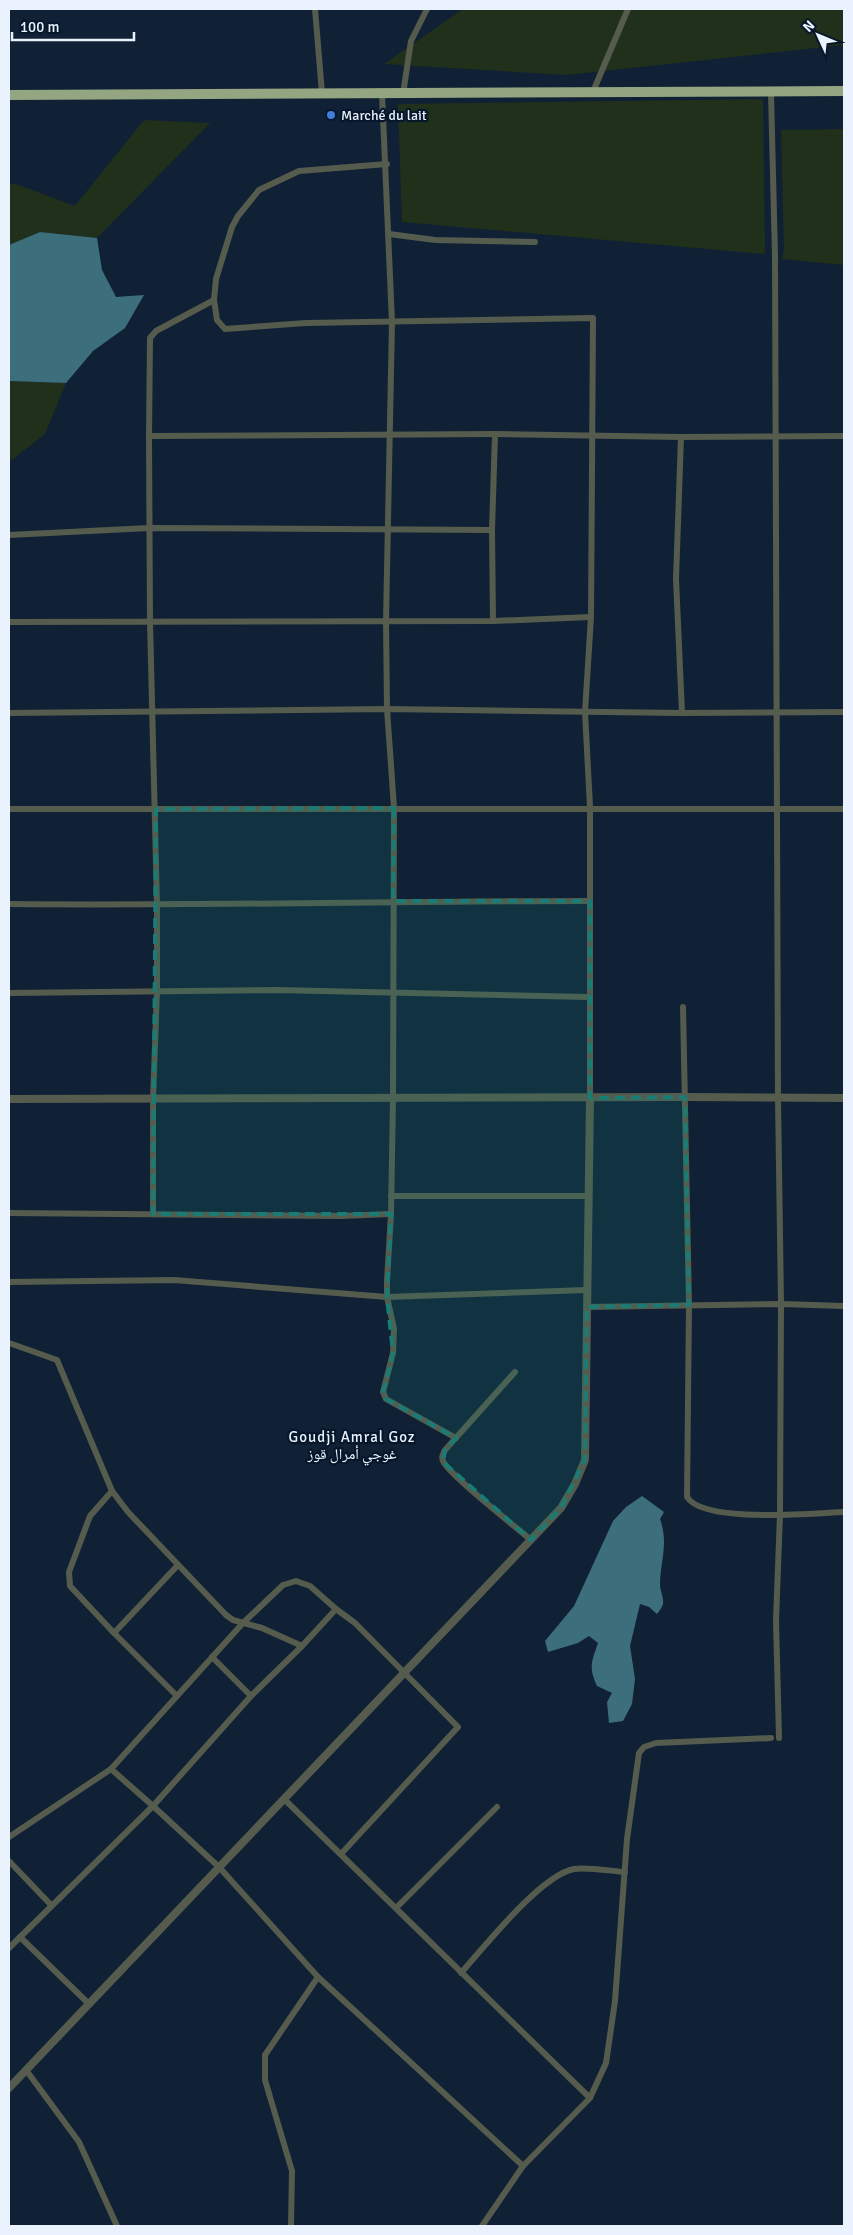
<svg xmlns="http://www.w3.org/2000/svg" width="853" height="2235" viewBox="0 0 853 2235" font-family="Signika,'Noto Naskh Arabic',sans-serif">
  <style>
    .green { fill: #20301a }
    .water { fill: #3d6e7c }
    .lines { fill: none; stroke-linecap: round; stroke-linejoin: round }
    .minor { stroke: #555c4d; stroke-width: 6 }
    .tertiary { stroke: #555c4d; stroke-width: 8 }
    .trunk { stroke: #94a581; stroke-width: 10 }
    .marked { fill: #1a7c75; fill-opacity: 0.2; stroke: #1a7c75; stroke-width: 4; stroke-dasharray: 10 6; stroke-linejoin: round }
    .shop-dot { fill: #3f7fe0; stroke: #07172b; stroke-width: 2 }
    .labels { text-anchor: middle; stroke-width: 4.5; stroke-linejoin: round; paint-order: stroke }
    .poi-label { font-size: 14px; fill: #e9f2fd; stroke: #07172b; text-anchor: start }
    .neighbourhood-label { font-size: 15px; letter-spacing: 1px; fill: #e9f2fd; stroke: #07172b }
  </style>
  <rect width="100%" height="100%" fill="#102135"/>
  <!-- green -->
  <g class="green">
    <path d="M463,9H844V45L566,75L384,64Z"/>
    <path d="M763,99L765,254L402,222L398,104Z"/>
    <path d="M144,120L210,123L97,238L40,232L9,245V184H16L75,206Z"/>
    <path d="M844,129V265L782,259L784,249L781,130Z"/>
    <path d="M9,381L66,383L45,434L9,462Z"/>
  </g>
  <!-- water -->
  <g class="water">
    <path d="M40,232L97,238L102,270L116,297L144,295L125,328L93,351L66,383L9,381L10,318L9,316V245Z"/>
    <path d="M642,1496L664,1512L660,1519C669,1544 660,1561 660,1585C660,1591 664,1597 663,1604C662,1608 659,1611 657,1614L649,1607L640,1604L630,1646L635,1679L632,1704L623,1721L609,1723L607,1702L612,1693L597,1686C588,1667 592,1661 598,1643L589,1636L578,1643L548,1652L545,1641L574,1606L613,1521L626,1507Z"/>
  </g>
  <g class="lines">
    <!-- minor -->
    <g class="minor">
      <path d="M315,9L322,93"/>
      <path d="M771,93L775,256L778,1098L781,1304L780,1514L776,1621L779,1738"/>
      <path d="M382,94L392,322L386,621L387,709L394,808L393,1099L391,1214L387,1281V1297L394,1329L393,1353L383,1392L386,1399L456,1438"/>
      <path d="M403,94L411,41L427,9"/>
      <path d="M592,94L628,9"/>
      <path d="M387,164L299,171L259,190L238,216L232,227L216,279L214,300L217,320L225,329L306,323L593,318L591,617L585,712L590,807V1098"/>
      <path d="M389,234L435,240L535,242"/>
      <path d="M214,300L156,331L150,338L149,436L495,434L681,437L844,436"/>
      <path d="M149,436L150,622L157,905V991L153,1099V1214"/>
      <path d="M681,437L676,579L682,713"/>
      <path d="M9,535L149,528L492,530"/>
      <path d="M493,621L492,530L495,434"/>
      <path d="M9,622L493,621L591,617"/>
      <path d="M9,713L387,709L682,713L844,712"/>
      <path d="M9,809H844"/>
      <path d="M9,904C203,906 397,901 590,901"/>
      <path d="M9,993L277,990L588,997"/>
      <path d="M683,1007L689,1305L687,1497C704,1524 813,1513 844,1512"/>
      <path d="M391,1196H588"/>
      <path d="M9,1213L340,1216L391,1214"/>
      <path d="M9,1282L174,1280L387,1297L587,1290"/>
      <path d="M587,1307L781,1304L844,1306"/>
      <path d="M9,1343L57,1360L112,1491L128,1512L226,1615L233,1620L262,1628L302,1646"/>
      <path d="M515,1372L445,1450C443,1454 441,1457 443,1461C448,1474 516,1527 531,1540"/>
      <path d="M112,1491L90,1516L69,1572L70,1586L114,1633"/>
      <path d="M212,1657L251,1696"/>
      <path d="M177,1696L114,1633L178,1565"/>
      <path d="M111,1769L153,1806L251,1696L302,1646L336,1609L355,1623L458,1727L341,1854"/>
      <path d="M284,1799L590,2098"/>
      <path d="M9,1837L111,1769L243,1623L283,1585L296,1581L310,1586L336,1609"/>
      <path d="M9,1861L51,1905"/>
      <path d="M397,1907L497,1807"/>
      <path d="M20,1937L89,2004"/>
      <path d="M9,1948L153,1806L219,1867L318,1977L523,2166"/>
      <path d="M461,1973C484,1947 541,1875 574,1869C587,1867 611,1871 625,1872"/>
      <path d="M26,2070L79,2142L117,2226"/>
      <path d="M291,2226L292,2171L265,2080V2055L318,1977"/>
      <path d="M482,2226L523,2166L590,2098L606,2063L615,2001L627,1839L639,1753L644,1747L656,1743L771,1738"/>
    </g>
    <!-- tertiary -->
    <g class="tertiary">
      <path d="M9,1099L685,1097L844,1098"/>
      <path d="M9,2088L561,1508L575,1484L585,1460L590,1098"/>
    </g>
    <!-- trunk -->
    <path class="trunk" d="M9,95L844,91"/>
  </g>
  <!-- marked area -->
  <path class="marked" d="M394,808L393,901H590V1098L685,1097L689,1305L587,1307L585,1460L561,1508L531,1540L443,1462L445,1450L456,1438L386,1399L383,1392L393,1353L387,1297L391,1214H153L156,809Z"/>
  <!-- markers -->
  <circle class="shop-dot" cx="331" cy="115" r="5"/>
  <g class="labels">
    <!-- poi labels -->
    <g class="poi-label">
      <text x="341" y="120">Marché du lait</text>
    </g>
    <!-- neighbourhood labels -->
    <g class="neighbourhood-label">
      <text x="352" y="1442">Goudji Amral Goz<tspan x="352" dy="17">غوجي أمرال قوز</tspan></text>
    </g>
  </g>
  <!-- border -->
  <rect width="853" height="2235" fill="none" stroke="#e9f2fd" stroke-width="20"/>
  <!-- north arrow -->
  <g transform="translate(818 35) rotate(314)" stroke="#07172b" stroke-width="4" paint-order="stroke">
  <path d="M0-4L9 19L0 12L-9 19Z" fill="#e9f2fd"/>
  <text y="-8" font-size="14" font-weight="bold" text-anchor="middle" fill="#e9f2fd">N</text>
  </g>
  <!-- scale -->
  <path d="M12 32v8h122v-8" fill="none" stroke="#e9f2fd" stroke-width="2.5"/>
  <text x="20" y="32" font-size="15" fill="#e9f2fd" stroke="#07172b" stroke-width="4" paint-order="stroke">100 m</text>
</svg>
